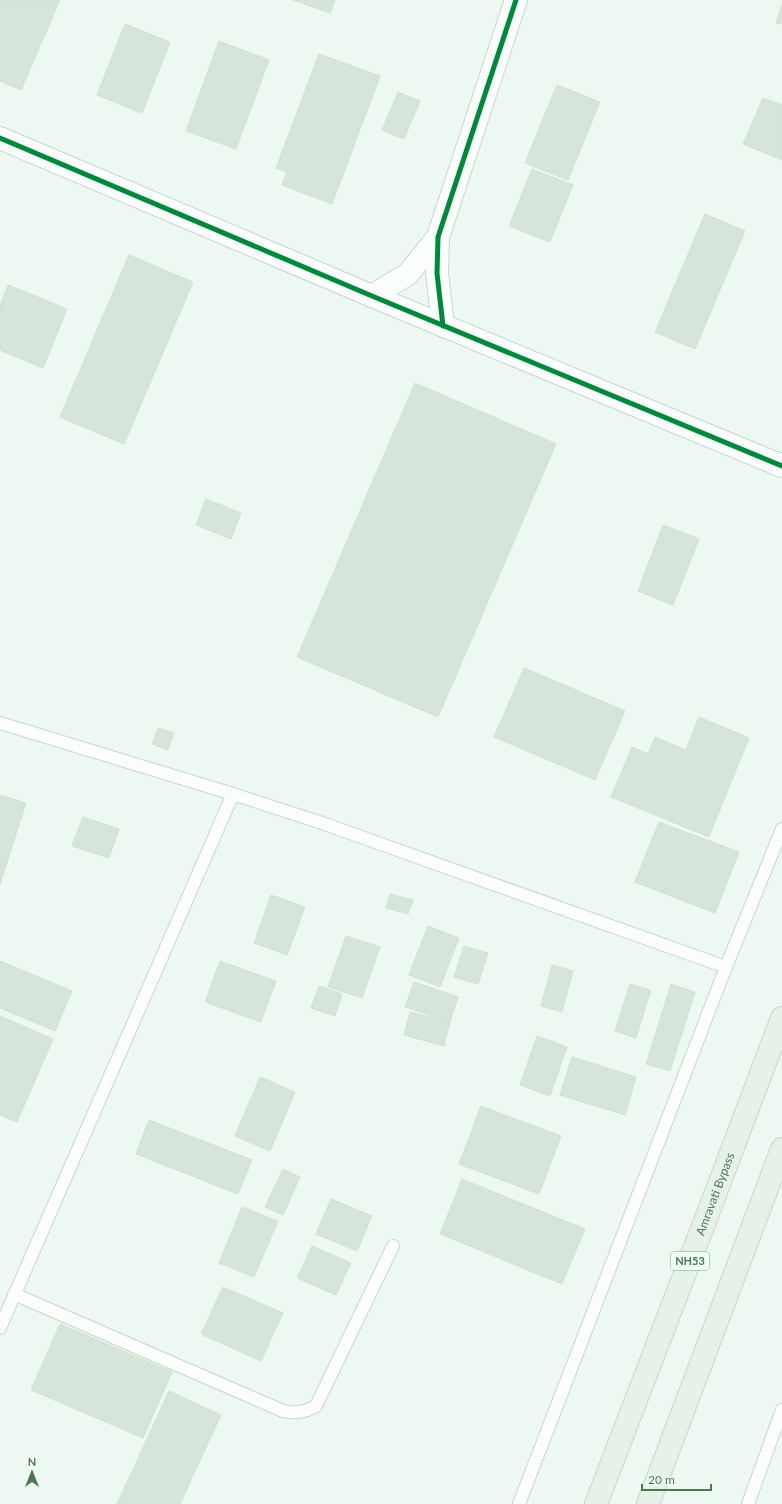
<svg xmlns="http://www.w3.org/2000/svg" width="782" height="1504" viewBox="0 0 782 1504" font-family="Lato,sans-serif">
  <style>
    .building { fill: #d5e5d9; stroke: #d0e1d4 }
    .lines { fill: none; stroke-linecap: round; stroke-linejoin: round }
    .lane-casing { stroke: #c9d6cc; stroke-width: 14 }
    .secondary-casing { stroke: #c9d6cc; stroke-width: 24 }
    .highway-casing { stroke: #c7d7ca; stroke-width: 24 }
    .lane { stroke: #fcfefd; stroke-width: 12 }
    .secondary { stroke: #fcfefd; stroke-width: 22 }
    .highway { stroke: #e6f1e7; stroke-width: 22 }
    .cycleway-casing { stroke: #f0fff6; stroke-width: 8 }
    .cycleway { stroke: #00873e; stroke-width: 5 }
    .labels { text-anchor: middle; stroke-width: 3; stroke-linejoin: round; paint-order: stroke }
    .shield { fill: #f0fff6; stroke: #7ea083; stroke-width: 1 }
    .shield-label { font-size: 11px; font-weight: bold; fill: #4d7752 }
    .street-label { font-size: 12px; fill: #4d7752; stroke: #f0fff6 }
  </style>
  <rect width="100%" height="100%" fill="#eef8f2"/>
  <!-- building -->
  <g class="building">
    <path d="M0,0H60L21,90L0,81Z"/>
    <path d="M293,0H335L330,13Z"/>
    <path d="M782,4V24L776,23Z"/>
    <path d="M125,24L170,42L142,113L97,95Z"/>
    <path d="M219,41L269,60L236,149L186,131Z"/>
    <path d="M319,54L380,76L332,204L282,185L287,172L276,168Z"/>
    <path d="M557,85L600,102L568,180L525,163Z"/>
    <path d="M398,92L420,101L404,139L382,130Z"/>
    <path d="M763,98L782,105V160L743,144Z"/>
    <path d="M532,169L573,185L550,242L509,226Z"/>
    <path d="M705,214L745,231L695,349L655,332Z"/>
    <path d="M129,255L193,282L124,444L60,417Z"/>
    <path d="M8,285L67,309L43,368L0,350V306Z"/>
    <path d="M415,383L556,444L438,717L297,657Z"/>
    <path d="M206,499L241,513L231,539L196,525Z"/>
    <path d="M663,525L699,539L673,605L638,591Z"/>
    <path d="M524,668L625,711L595,780L494,737Z"/>
    <path d="M699,717L749,738L709,837L611,797L632,747L648,754L655,737L686,750Z"/>
    <path d="M158,728L174,733L168,750L152,744Z"/>
    <path d="M0,795L26,803L0,884Z"/>
    <path d="M83,817L119,829L109,858L72,846Z"/>
    <path d="M659,822L739,852L715,913L635,882Z"/>
    <path d="M390,894L413,900L408,914L386,908Z"/>
    <path d="M271,895L305,907L287,955L254,943Z"/>
    <path d="M428,926L459,938L440,987L409,975Z"/>
    <path d="M346,936L380,947L362,998L328,987Z"/>
    <path d="M464,946L488,953L478,984L454,977Z"/>
    <path d="M0,961L72,991L55,1031L0,1008Z"/>
    <path d="M220,961L276,981L261,1022L205,1002Z"/>
    <path d="M552,965L573,971L562,1012L541,1006Z"/>
    <path d="M414,982L458,997L450,1022L405,1007Z"/>
    <path d="M630,984L651,990L636,1038L615,1031Z"/>
    <path d="M671,984L695,992L670,1071L646,1064Z"/>
    <path d="M319,986L342,994L335,1016L311,1008Z"/>
    <path d="M410,1012L450,1022L444,1046L404,1035Z"/>
    <path d="M0,1016L53,1039L17,1122L0,1115Z"/>
    <path d="M537,1036L567,1047L550,1096L520,1085Z"/>
    <path d="M572,1057L636,1077L625,1115L560,1095Z"/>
    <path d="M260,1077L295,1092L270,1151L235,1136Z"/>
    <path d="M481,1106L561,1136L539,1194L459,1164Z"/>
    <path d="M149,1120L252,1160L238,1194L136,1154Z"/>
    <path d="M283,1169L300,1177L283,1215L265,1207Z"/>
    <path d="M462,1179L585,1229L562,1284L440,1234Z"/>
    <path d="M331,1199L372,1216L357,1251L316,1234Z"/>
    <path d="M242,1207L278,1221L254,1277L219,1263Z"/>
    <path d="M312,1246L351,1263L336,1295L297,1278Z"/>
    <path d="M223,1287L283,1313L261,1361L201,1334Z"/>
    <path d="M60,1324L172,1372L143,1438L31,1390Z"/>
    <path d="M169,1391L221,1415L180,1504H117Z"/>
  </g>
  <g class="lines">
    <!-- lane casing -->
    <g class="lane-casing">
      <g id="lane">
        <path d="M0,723L233,794L322,823L726,967"/>
        <path d="M14,1294L283,1411C296,1414 305,1412 316,1406L393,1246"/>
        <path d="M0,1328L233,794"/>
        <path d="M519,1504L726,967L782,829"/>
        <path d="M748,1504L782,1410"/>
      </g>
    </g>
    <!-- secondary casing -->
    <g class="secondary-casing">
      <g id="secondary">
        <path d="M0,138L372,296L782,466"/>
        <path d="M372,296L408,274L438,237"/>
        <path d="M443,326L437,273L438,237L516,0"/>
      </g>
    </g>
    <!-- highway casing -->
    <g class="highway-casing">
      <g id="highway">
        <path id="s1" d="M596,1504L707,1216L782,1018"/>
        <path d="M648,1504L782,1149"/>
      </g>
    </g>
    <!-- lane -->
    <use href="#lane" class="lane"/>
    <!-- secondary -->
    <use href="#secondary" class="secondary"/>
    <!-- highway -->
    <use href="#highway" class="highway"/>
    <!-- cycleway casing -->
    <g class="cycleway-casing">
      <g id="cycleway">
        <path d="M0,138L372,296L782,466"/>
        <path d="M443,326L437,273L438,237L516,0"/>
      </g>
    </g>
    <!-- cycleway -->
    <use href="#cycleway" class="cycleway"/>
  </g>
  <g class="labels">
    <!-- shield labels -->
    <rect class="shield" x="671" y="1252" width="38" height="18" rx="3"/>
    <g class="shield-label">
      <text x="690" y="1265">NH53</text>
    </g>
    <!-- street labels -->
    <g class="street-label">
      <text dy="4" stroke="none"><textPath href="#s1" startOffset="332">Amravati Bypass</textPath></text>
    </g>
  </g>
  <!-- north arrow -->
  <g transform="translate(32 1472)" stroke="#f0fff6" stroke-width="3" paint-order="stroke">
  <path d="M0-3L7 15L0 10L-7 15Z" fill="#4d7752"/>
  <text y="-6" font-size="11" font-weight="bold" text-anchor="middle" fill="#4d7752">N</text>
  </g>
  <!-- scale -->
  <path d="M642 1484v6h69v-6" fill="none" stroke="#4d7752" stroke-width="2"/>
  <text x="648" y="1484" font-size="12" fill="#4d7752" stroke="#f0fff6" stroke-width="3" paint-order="stroke">20 m</text>
</svg>
